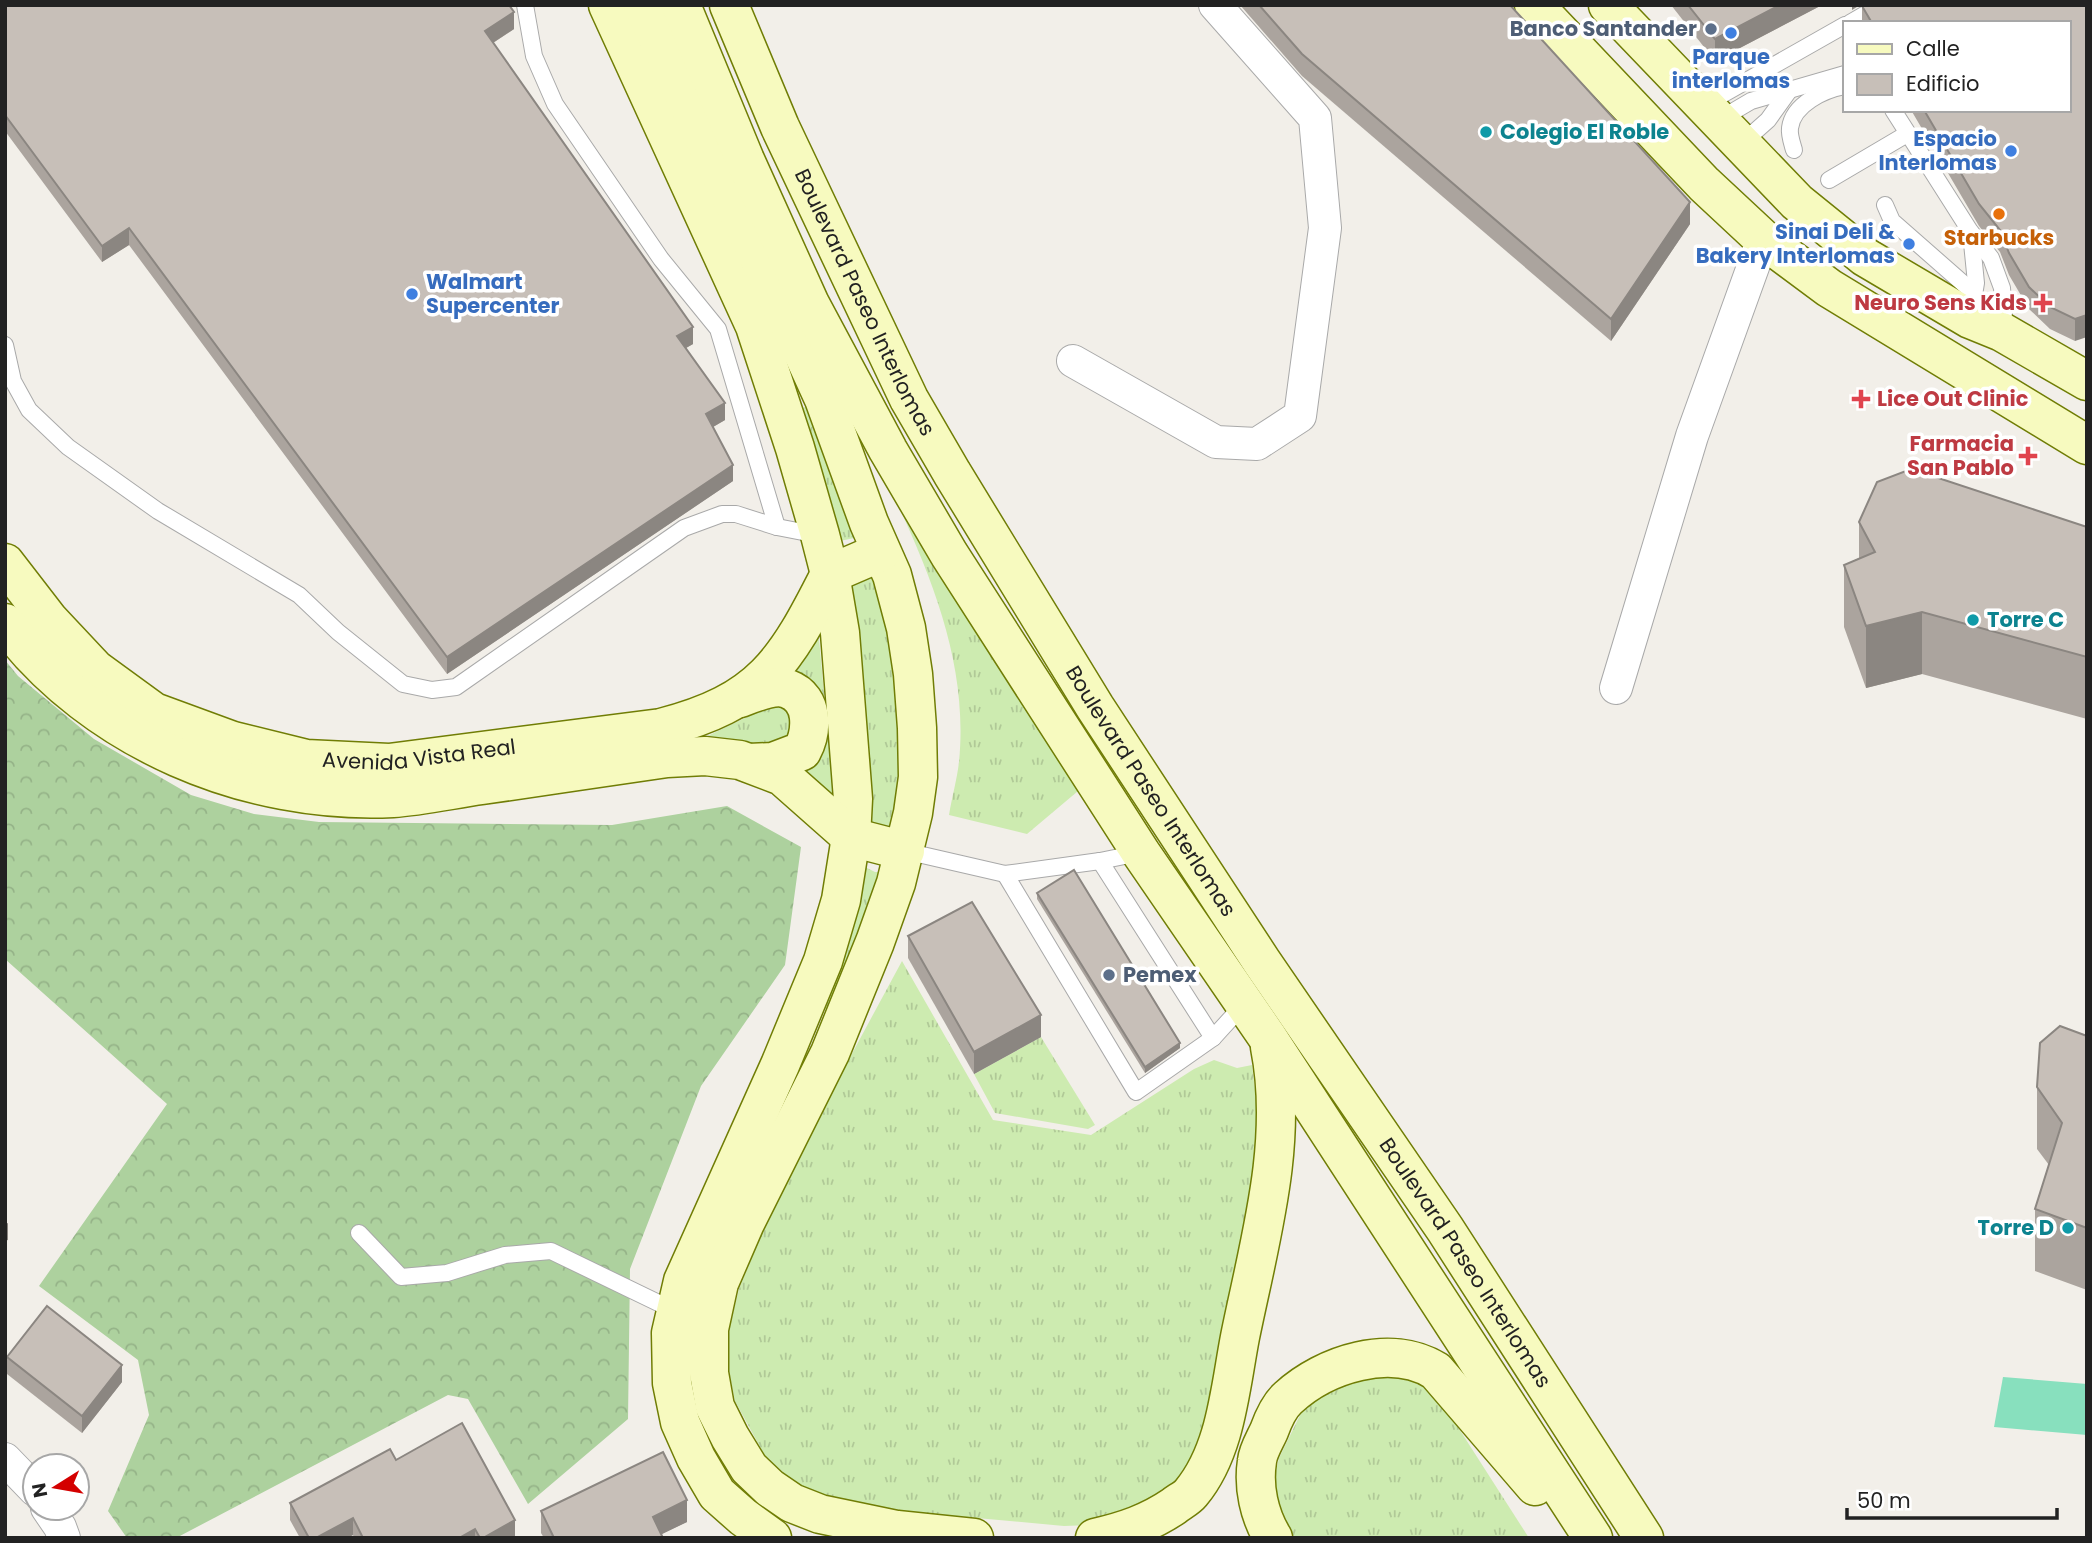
<svg xmlns="http://www.w3.org/2000/svg" width="2092" height="1543" viewBox="0 0 2092 1543" font-family="Poppins,sans-serif">
  <style>
    .grass { fill: url(#grass-tufts) }
    .forest { fill: url(#forest-crowns) }
    .pitch { fill: #88e0be }
    .lines { fill: none; stroke-linecap: round; stroke-linejoin: round }
    .lane-casing { stroke: #a9a9a9; stroke-width: 18 }
    .street-casing { stroke: #a9a9a9; stroke-width: 34 }
    .secondary-casing { stroke: #707d05; stroke-width: 41 }
    .lane { stroke: #fff; stroke-width: 16 }
    .street { stroke: #fff; stroke-width: 32 }
    .secondary { stroke: #f7fabf; stroke-width: 38 }
    .wall { fill: #aba49e }
    .shaded-wall { fill: #8b8681 }
    .building { fill: #c7bfb8; stroke: #8b8681; stroke-width: 2 }
    .service-dot { fill: #5c6f8a; stroke: #fff; stroke-width: 2.5 }
    .shop-dot { fill: #3f7fe0; stroke: #fff; stroke-width: 2.5 }
    .culture-dot { fill: #0f9aa8; stroke: #fff; stroke-width: 2.5 }
    .food-dot { fill: #e8710a; stroke: #fff; stroke-width: 2.5 }
    .health-dot { fill: #e0444e; stroke: #fff; stroke-width: 2.5 }
    .labels { text-anchor: middle; stroke-width: 7; stroke-linejoin: round; paint-order: stroke }
    .service-label { font-size: 21px; font-weight: bold; fill: #4e5e75; stroke: #fff; text-anchor: end }
    .shop-label { font-size: 21px; font-weight: bold; fill: #366cbe; stroke: #fff; text-anchor: end }
    .culture-label { font-size: 21px; font-weight: bold; fill: #0d838f; stroke: #fff; text-anchor: start }
    .food-label { font-size: 21px; font-weight: bold; fill: #c56008; stroke: #fff }
    .street-label { font-size: 21px; fill: #222; stroke: #fff }
    .health-label { font-size: 21px; font-weight: bold; fill: #be3a42; stroke: #fff; text-anchor: end }
  </style>
  <defs>
    <pattern id="grass-tufts" width="24" height="20" patternUnits="userSpaceOnUse" patternTransform="scale(1.75)"><rect width="24" height="20" fill="#cdebb0"/><path d="M3 7l-1-3M5 7V3M7 7l1-3M15 17l-1-3M17 17v-4M19 17l1-3" fill="none" stroke="#b0c997"/></pattern>
    <pattern id="forest-crowns" width="20" height="18" patternUnits="userSpaceOnUse" patternTransform="scale(1.75)"><rect width="20" height="18" fill="#add19e"/><path d="M2 6a3 3 0 1 1 6 0M12 15a3 3 0 1 1 6 0" fill="none" stroke="#95b388"/></pattern>
  </defs>
  <rect width="100%" height="100%" fill="#f2efe9"/>
  <!-- grass -->
  <g class="grass">
    <path d="M808,406L859,537L835,542L797,410Z"/>
    <path d="M874,454L1084,786L1027,834L949,815C952,797 957,779 959,762C970,651 920,551 874,454Z"/>
    <path d="M864,574L886,578L914,814L880,839L867,816L850,588L856,578Z"/>
    <path d="M818,628L834,801L795,766L788,680Z"/>
    <path d="M772,705C790,706 790,714 797,729L789,746L691,744Z"/>
    <path d="M863,866L875,872H886L834,1013L824,1008Z"/>
    <path d="M902,961L993,1120L1091,1135L1194,1069L1214,1060L1237,1068L1252,1065L1261,1140L1208,1446L1184,1487L1118,1524L1064,1526L900,1511L825,1497L803,1490L765,1456L735,1401L729,1371V1330L739,1289L763,1230L848,1061Z"/>
    <path d="M1041,1037L1095,1125L1088,1129L995,1113L974,1074Z"/>
    <path d="M1410,1374L1438,1396L1529,1538H1293L1278,1516L1273,1484L1279,1458L1305,1405L1336,1382Z"/>
  </g>
  <!-- forest -->
  <path class="forest" d="M5,660L18,676L94,739L191,795L254,814L319,822L612,825L727,806L801,847L785,965L701,1086L630,1269L628,1419L528,1504L468,1399L448,1395L176,1538H127L108,1511L149,1415L138,1360L39,1286L167,1104L5,959Z"/>
  <!-- pitch -->
  <path class="pitch" d="M2003,1377L2087,1384V1435L1994,1427Z"/>
  <g class="lines">
    <!-- lane casing -->
    <g class="lane-casing">
      <g id="lane">
        <path d="M525,5L534,56L555,104L661,259L718,329L777,527"/>
        <path d="M1850,23L1881,5"/>
        <path d="M1704,105L1845,25"/>
        <path d="M1893,110L1970,231L1991,258L2002,288L2004,312L2002,331"/>
        <path d="M1717,121L1751,101L1845,74"/>
        <path d="M1741,144L1768,120L1788,92"/>
        <path d="M1794,150C1792,143 1789,135 1790,128C1793,104 1824,90 1845,86"/>
        <path d="M1829,180L1907,134"/>
        <path d="M1885,205L1892,221L1974,293"/>
        <path d="M1971,233L1976,283L1973,301"/>
        <path d="M5,345L13,381L29,410L68,447L158,511L299,595L338,632L403,684L432,690L456,687L684,528L722,514H736L777,527L818,535"/>
        <path d="M905,851L1005,874L1100,861L1139,853"/>
        <path d="M1100,861L1213,1038"/>
        <path d="M1005,874L1136,1092L1213,1038L1244,1004"/>
        <path d="M359,1233L401,1277L447,1273L505,1255L551,1251L675,1311"/>
      </g>
    </g>
    <!-- street casing -->
    <g class="street-casing">
      <g id="street">
        <path d="M1073,361L1216,442L1257,444L1300,416L1325,228L1315,118L1215,5"/>
        <path d="M1616,688L1692,436L1763,239"/>
        <path d="M5,1459L35,1490"/>
        <path d="M47,1508L60,1527L64,1538"/>
      </g>
    </g>
    <!-- secondary casing -->
    <g class="secondary-casing">
      <g id="secondary">
        <path d="M608,5L755,326L795,448L820,535L830,574L840,633L853,799L851,837L841,900L823,961L780,1065L683,1281L671,1333L672,1383L680,1422L696,1458L717,1494L743,1517L772,1538"/>
        <path d="M643,5L824,399L869,523L892,575L906,628L913,674L917,728L918,777L913,813L896,883L875,942L830,1053L745,1223L719,1283L709,1329V1373L715,1407L730,1437L749,1468L770,1488L792,1503L820,1514L897,1530L974,1538"/>
        <path d="M681,5L745,160L810,304L888,450L949,554L1141,853L1268,1038L1593,1538"/>
        <path id="s1" d="M729,5L780,127L909,399L952,473L1095,707L1262,962L1445,1229L1644,1538"/>
        <path d="M1534,5L1704,184L1763,239L1829,288L2087,445"/>
        <path d="M1608,5L1797,202L1865,257L1970,319L2002,332L2087,381"/>
        <path id="s2" d="M5,563L49,620L95,669L154,712L233,741L306,759L389,763L661,728C762,702 785,663 830,574L881,552"/>
        <path d="M5,623C94,741 247,805 393,798C422,796 453,789 482,785C544,776 605,767 667,758L705,756L740,760L782,776L851,837L905,851"/>
        <path d="M740,698C753,693 775,684 788,689C815,699 812,732 802,751L773,762L749,763"/>
        <path d="M1095,1538C1125,1531 1149,1523 1174,1506C1179,1502 1187,1498 1191,1493C1226,1451 1230,1389 1240,1337C1259,1243 1289,1143 1270,1047"/>
        <path d="M1273,1538C1259,1515 1253,1487 1257,1461C1258,1451 1265,1440 1269,1431C1273,1420 1279,1406 1288,1398C1325,1364 1391,1343 1436,1371L1535,1486"/>
      </g>
    </g>
    <!-- lane -->
    <use href="#lane" class="lane"/>
    <!-- street -->
    <use href="#street" class="street"/>
    <!-- secondary -->
    <use href="#secondary" class="secondary"/>
  </g>
  <!-- wall -->
  <g class="wall">
    <path d="M5,5L514,29L493,43L693,344L686,348L725,420L713,427L733,481L447,674L129,245L102,262L5,131Z"/>
    <path d="M1240,5H1510L1690,224L1611,341L1302,76Z"/>
    <path d="M1671,5H1822L1715,61Z"/>
    <path d="M2087,5L2075,341L2050,329L2029,309L2009,275L2000,252L1979,226L1911,110H2069V23H1862V6Z"/>
    <path d="M1859,522L2087,527V719L1922,674L1866,688L1844,627V565L1859,558Z"/>
    <path d="M1037,893L1180,1048L1145,1073L1037,899Z"/>
    <path d="M908,936L1041,1037L974,1074L908,958Z"/>
    <path d="M2087,1036V1290L2035,1271V1209L2049,1165L2037,1149V1087Z"/>
    <path d="M7,1357L122,1382L82,1433L7,1374Z"/>
    <path d="M396,1460L515,1537L354,1538L353,1535L347,1538H300L290,1520V1503Z"/>
    <path d="M541,1511L687,1522L661,1534L663,1538H544L541,1533Z"/>
  </g>
  <!-- shaded-wall -->
  <g class="shaded-wall">
    <path d="M1780,5H1822L1715,61V39Z"/>
    <path d="M1852,5H1860L1852,10Z"/>
    <path d="M514,12V29L485,48V31Z"/>
    <path d="M1690,202V224L1611,341V319Z"/>
    <path d="M129,228V245L102,262V246Z"/>
    <path d="M2087,315V337L2075,341V319Z"/>
    <path d="M693,327V344L677,353V336Z"/>
    <path d="M725,403V420L706,431V414Z"/>
    <path d="M733,465V481L447,674V657Z"/>
    <path d="M1922,612V674L1866,688V626Z"/>
    <path d="M1041,1015V1037L974,1074V1052Z"/>
    <path d="M1180,1043V1048L1145,1073V1067Z"/>
    <path d="M8,1223V1240L5,1241V1224Z"/>
    <path d="M122,1365V1382L82,1433V1416Z"/>
    <path d="M687,1500V1522L654,1538L653,1517Z"/>
    <path d="M353,1518V1535L347,1538H316Z"/>
    <path d="M515,1520V1537L483,1538Z"/>
    <path d="M475,1529V1538H459Z"/>
  </g>
  <!-- building -->
  <g class="building">
    <path d="M5,5H509L514,12L485,31L693,327L677,336L725,403L706,414L733,465L447,657L129,228L102,246L5,115Z"/>
    <path d="M1259,5H1510L1690,202L1611,319L1302,54Z"/>
    <path d="M1688,5H1780L1715,39Z"/>
    <path d="M1863,5H2087V315L2075,319L2050,307L2029,287L2009,253L2000,230L1979,204L1924,110H2069V23H1872L1862,6Z"/>
    <path d="M1911,469L2087,527V657L1922,612L1866,626L1844,565L1875,552L1859,522L1877,482Z"/>
    <path d="M1074,870L1180,1043L1145,1067L1037,893Z"/>
    <path d="M972,902L1041,1015L974,1052L908,936Z"/>
    <path d="M2060,1026L2087,1036V1228L2035,1209L2062,1123L2037,1087L2040,1043Z"/>
    <path d="M47,1306L122,1365L82,1416L7,1357Z"/>
    <path d="M462,1423L515,1520L483,1538H480L475,1529L459,1538H363L353,1518L316,1538H309L290,1503L390,1449L396,1460Z"/>
    <path d="M663,1452L687,1500L653,1517L663,1538H554L541,1511Z"/>
  </g>
  <!-- markers -->
  <g class="service-dot">
    <circle cx="1711" cy="29" r="7"/>
    <circle cx="1109" cy="975" r="7"/>
  </g>
  <g class="shop-dot">
    <circle cx="1731" cy="33" r="7"/>
    <circle cx="2011" cy="151" r="7"/>
    <circle cx="1909" cy="244" r="7"/>
    <circle cx="412" cy="294" r="7"/>
  </g>
  <g class="culture-dot">
    <circle cx="1486" cy="132" r="7"/>
    <circle cx="1973" cy="620" r="7"/>
    <circle cx="2068" cy="1228" r="7"/>
  </g>
  <circle class="food-dot" cx="1999" cy="214" r="7"/>
  <g class="health-dot">
    <path d="M2039.5 292.5h7v7h7v7h-7v7h-7v-7h-7v-7h7z"/>
    <path d="M1857.5 388.5h7v7h7v7h-7v7h-7v-7h-7v-7h7z"/>
    <path d="M2024.5 445.5h7v7h7v7h-7v7h-7v-7h-7v-7h7z"/>
  </g>
  <g class="labels">
    <!-- service labels -->
    <g class="service-label">
      <text x="1697" y="36">Banco Santander</text>
      <text x="1123" y="982" text-anchor="start">Pemex</text>
    </g>
    <!-- shop labels -->
    <g class="shop-label">
      <text x="1731" y="64" text-anchor="middle">Parque<tspan x="1731" dy="24">interlomas</tspan></text>
      <text x="1997" y="146">Espacio<tspan x="1997" dy="24">Interlomas</tspan></text>
      <text x="1895" y="239">Sinai Deli &amp;<tspan x="1895" dy="24">Bakery Interlomas</tspan></text>
      <text x="426" y="289" text-anchor="start">Walmart<tspan x="426" dy="24">Supercenter</tspan></text>
    </g>
    <!-- culture labels -->
    <g class="culture-label">
      <text x="1500" y="139">Colegio El Roble</text>
      <text x="1987" y="627">Torre C</text>
      <text x="2054" y="1235" text-anchor="end">Torre D</text>
    </g>
    <!-- food labels -->
    <g class="food-label">
      <text x="1999" y="245">Starbucks</text>
    </g>
    <!-- street labels -->
    <g class="street-label">
      <text dy="7" stroke="none"><textPath href="#s1" startOffset="327">Boulevard Paseo Interlomas</textPath></text>
      <text dy="7" stroke="none"><textPath href="#s2" startOffset="485">Avenida Vista Real</textPath></text>
      <text dy="7" stroke="none"><textPath href="#s1" startOffset="894">Boulevard Paseo Interlomas</textPath></text>
      <text dy="7" stroke="none"><textPath href="#s1" startOffset="1461">Boulevard Paseo Interlomas</textPath></text>
    </g>
    <!-- health labels -->
    <g class="health-label">
      <text x="2027" y="310">Neuro Sens Kids</text>
      <text x="1877" y="406" text-anchor="start">Lice Out Clinic</text>
      <text x="2014" y="451">Farmacia<tspan x="2014" dy="24">San Pablo</tspan></text>
    </g>
  </g>
  <!-- border -->
  <rect width="2092" height="1543" fill="none" stroke="#222222" stroke-width="14"/>
  <!-- legend -->
  <rect x="1843" y="21" width="228" height="91" fill="#ffffff" stroke="#a7a7a7" stroke-width="2"/>
  <rect x="1857" y="44" width="35" height="10" fill="#f7fabf" stroke="#a7a7a7" stroke-width="2"/>
  <text x="1906" y="56" font-size="21" fill="#222222">Calle</text>
  <rect x="1857" y="74" width="35" height="21" fill="#c7bfb8" stroke="#a7a7a7" stroke-width="2"/>
  <text x="1906" y="91" font-size="21" fill="#222222">Edificio</text>
  <!-- north arrow -->
  <g transform="translate(56 1487) rotate(259)"><circle r="33" fill="#ffffff" stroke="#a7a7a7" stroke-width="2"/>
  <path d="M0-5L12 26L0 18L-12 26Z" fill="#d40000"/>
  <text y="-10" font-size="19" font-weight="bold" text-anchor="middle" fill="#222222">N</text>
  </g>
  <!-- scale -->
  <path d="M1847 1508v10h210v-10" fill="none" stroke="#222222" stroke-width="3.5"/>
  <text x="1857" y="1508" font-size="21" fill="#222222" stroke="#ffffff" stroke-width="5" paint-order="stroke">50 m</text>
</svg>
